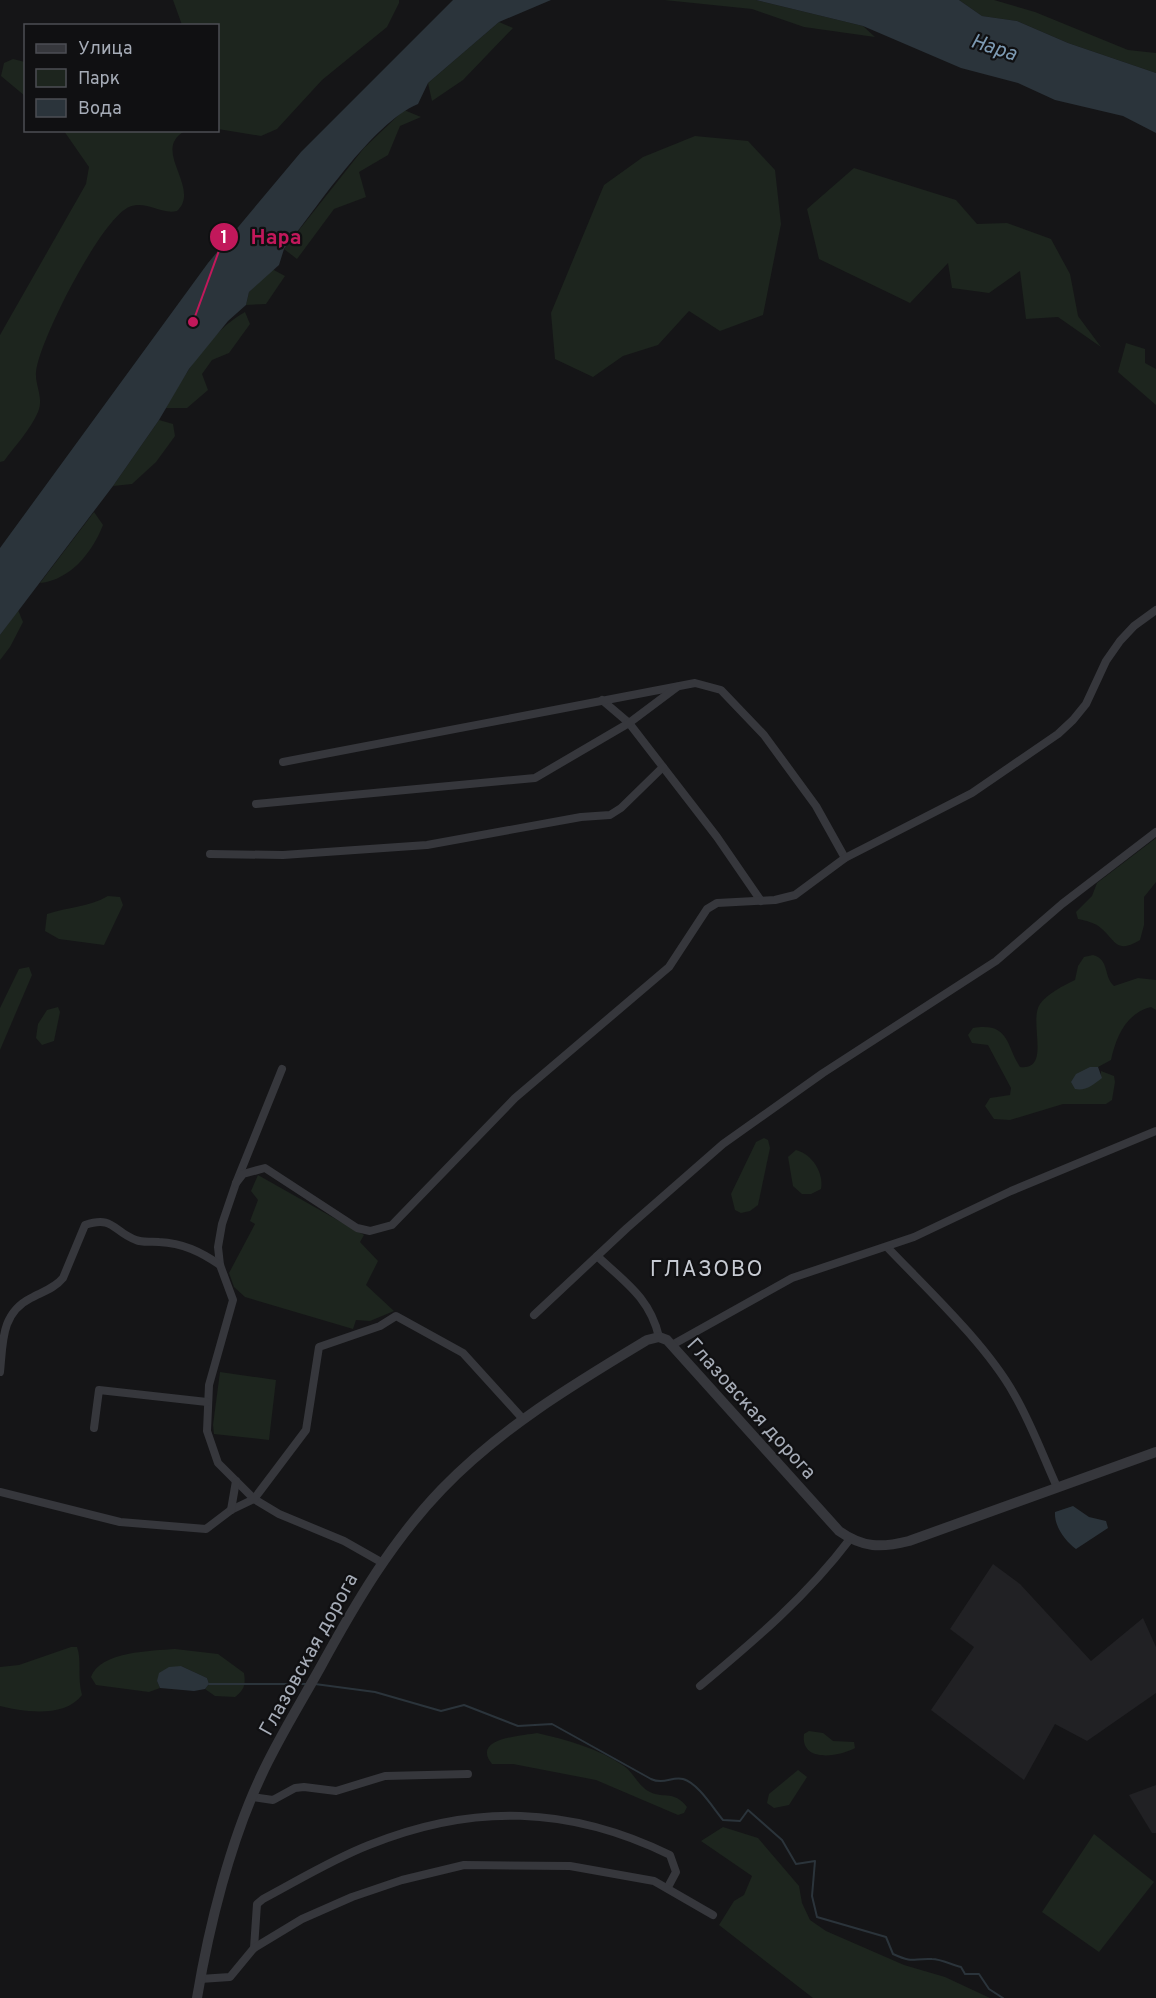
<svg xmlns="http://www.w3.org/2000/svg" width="1156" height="1998" viewBox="0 0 1156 1998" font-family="Overpass,sans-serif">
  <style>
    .built { fill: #212124 }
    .green { fill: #1d251e }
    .water { fill: #2b343b }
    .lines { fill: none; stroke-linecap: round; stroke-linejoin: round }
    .stream { stroke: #2b343b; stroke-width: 2 }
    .minor { stroke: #36373c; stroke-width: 8 }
    .tertiary { stroke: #36373c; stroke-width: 10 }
    .labels { text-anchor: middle; stroke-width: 4.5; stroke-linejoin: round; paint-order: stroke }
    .street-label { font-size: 20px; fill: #a6acb7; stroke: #101012 }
    .water-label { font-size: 21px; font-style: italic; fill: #7d9ab3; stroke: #101012 }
    .quarter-label { font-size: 22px; letter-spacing: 1.5px; fill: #c7cbd3; stroke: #101012 }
    .leader { fill: none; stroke: #c2185b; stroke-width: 2 }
    .callout-dot { fill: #c2185b; stroke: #101012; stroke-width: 2 }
    .mark-label { font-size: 18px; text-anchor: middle; font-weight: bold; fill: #fff }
    .callout-label { font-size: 21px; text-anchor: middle; font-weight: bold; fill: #c2185b; stroke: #101012; stroke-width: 4.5; stroke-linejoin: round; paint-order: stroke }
  </style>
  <rect width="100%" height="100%" fill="#151517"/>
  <!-- built -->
  <g class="built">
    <path d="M993,1564L1020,1584L1091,1661L1143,1618L1156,1647V1693L1087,1741L1055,1724L1024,1780L931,1710L974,1647L950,1629Z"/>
    <path d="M1156,1785V1833H1152L1129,1795Z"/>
  </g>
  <!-- green -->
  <g class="green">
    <path d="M173,0H399V3L387,27L322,80L277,129L261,136L218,129V26L182,25Z"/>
    <path d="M664,0H756L863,26L875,37L804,27L752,9Z"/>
    <path d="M959,0H994L1035,12L1128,50L1156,53V73L1068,43L1017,21L982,16Z"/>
    <path d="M499,22L513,28L463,80L432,101L428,83Z"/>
    <path d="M13,59L25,62V96L1,76L4,63Z"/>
    <path d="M404,110L421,117L400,126L388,155L359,172L366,197L334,209L297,259L284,249L364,148Z"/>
    <path d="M64,131H185C150,150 202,188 177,211C161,215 146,200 129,207C101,219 39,341 36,372C35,387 44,397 38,412C30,430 15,446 4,461L0,462V335L86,184L89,167Z"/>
    <path d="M695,136L748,141L775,170L781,224L763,315L720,331L689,311L658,345L623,356L593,377L555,359L551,313L604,185L643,157Z"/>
    <path d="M854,168L956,200L977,224L1007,223L1051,239L1070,274L1078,316L1101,347L1058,317L1026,319L1020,271L989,293L952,288L948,263L910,303L819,259L807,209Z"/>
    <path d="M272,269L285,276L266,304L246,305L249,292Z"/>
    <path d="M245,312L250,324L229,353L212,360L202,374L208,390L187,408H165C186,374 209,332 245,312Z"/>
    <path d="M1126,343L1145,349V363L1156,369V405L1118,372Z"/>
    <path d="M159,420L173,424L175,436L156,462L132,484L113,486Z"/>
    <path d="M94,512L103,525C92,553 70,580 40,583Z"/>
    <path d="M18,610L23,622L10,647L0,660V635Z"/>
    <path d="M1156,838V882L1144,897V925L1140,940C1114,956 1115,937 1097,925C1091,922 1084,920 1078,919L1076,912L1092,896L1097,883Z"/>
    <path d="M108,896L120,897L123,905L104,945L59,939L45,931L47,914C68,907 89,907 108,896Z"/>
    <path d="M1093,955C1110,960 1103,976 1114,986L1138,978L1156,980V1010L1151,1007C1126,1013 1116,1037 1111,1060L1098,1067H1090L1101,1078V1071L1114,1076L1115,1082L1112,1100L1106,1104H1063L1010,1120L994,1119L985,1106L990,1098L1010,1095L1011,1088L988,1045L972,1043L968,1035L973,1028C1010,1022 1006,1046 1020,1067C1052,1071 1028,1021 1040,1004C1048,993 1063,986 1075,980L1078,966L1084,957Z"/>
    <path d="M29,967L32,975L0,1050V1008L19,969Z"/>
    <path d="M58,1007L60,1012L54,1041L42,1045L36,1038L38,1024L47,1010Z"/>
    <path d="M764,1138L768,1140L770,1148L758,1205L750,1211L741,1213L735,1210L731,1194L756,1142Z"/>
    <path d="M796,1150C812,1154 824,1173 821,1189L811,1194H802L793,1186L788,1157Z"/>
    <path d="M258,1175L364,1235L360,1242L378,1261L366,1285L394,1311L370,1321L356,1320L353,1329L245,1297L234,1287L229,1273L255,1224L250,1221L258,1200L251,1191Z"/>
    <path d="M220,1372L276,1380L269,1440L214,1434L213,1425Z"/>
    <path d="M71,1647H77C82,1660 77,1677 82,1695C65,1718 24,1712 0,1706V1667L19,1665Z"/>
    <path d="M175,1649L218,1654L244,1673C246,1685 244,1690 235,1697L215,1696L205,1689L209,1684L207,1678L181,1666L157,1681L160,1688L149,1692L96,1685L91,1677C100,1651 152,1651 175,1649Z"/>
    <path d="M809,1731L823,1733L833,1741L854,1742L855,1748C839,1757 800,1763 804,1734Z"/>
    <path d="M537,1733C567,1740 598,1748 624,1766C634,1773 638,1786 650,1792C665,1799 674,1790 687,1807L684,1813L678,1815L596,1780L513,1764H492C471,1738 521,1736 537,1733Z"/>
    <path d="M798,1770L807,1777L789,1805L774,1808L767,1803L769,1794Z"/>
    <path d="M723,1827L758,1838L799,1886L802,1903L810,1920L826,1931L904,1965L945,1977L990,1998H813L719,1925L734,1901L744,1895L752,1876L701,1841Z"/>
    <path d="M1094,1834L1154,1882L1099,1952L1042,1912Z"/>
  </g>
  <!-- water -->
  <g class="water">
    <path d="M453,0H551L499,22L428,83L418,104C372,123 317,208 284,249L279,265L249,292L246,305L228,321L189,369L159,420L113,486L0,635V548L208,263L301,152Z"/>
    <path d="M756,0H959L982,16L1017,21L1068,43L1156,73V133L1123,116L1055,100L1018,83L961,68L863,26Z"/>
    <path d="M1090,1067H1098L1102,1078C1093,1085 1086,1091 1075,1089L1071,1082L1076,1074Z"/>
    <path d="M1073,1506L1089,1517L1106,1521L1108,1528L1076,1549C1065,1541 1054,1526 1055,1512Z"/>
    <path d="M181,1666L207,1678L209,1684L205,1689L194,1691L160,1688L157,1681L159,1673L169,1667Z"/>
  </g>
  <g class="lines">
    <!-- stream -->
    <g class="stream">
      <path d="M209,1684H307"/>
      <path d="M315,1684L375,1692L441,1711L464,1705L518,1726L552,1724L651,1779C664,1785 672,1776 683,1779C698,1783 713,1808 723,1820L740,1821L748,1810L782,1840L796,1864L815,1861L812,1896L817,1917L886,1937L893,1954C915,1964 911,1958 932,1959C941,1959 952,1965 961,1967L965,1974H979L989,1989L1003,1998"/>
    </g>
    <!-- minor -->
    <g class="minor">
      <path d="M602,700L629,723L717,837L761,901"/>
      <path d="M283,762L695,683L721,690L764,735L816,806L845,858"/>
      <path d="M256,804L535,778L629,723L677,687"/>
      <path d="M210,854L283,855L427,845L581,817L610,815L621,808L663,767"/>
      <path d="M282,1069L236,1183L222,1224L218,1247L220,1265L233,1300L209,1385L207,1431L218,1463L254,1499L279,1514L344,1541L381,1562"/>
      <path d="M236,1183L243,1174L265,1168L357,1228L370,1231L392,1225L515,1098L669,967L707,909L717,903L775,900L795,895L845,858L972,793L1058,734L1073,720L1086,704L1106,661L1120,641L1134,626L1156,610"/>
      <path d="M887,1247C927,1289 986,1344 1014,1394C1031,1423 1043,1456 1057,1487"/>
      <path d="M597,1256C625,1282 650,1298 659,1337"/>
      <path d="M534,1315L627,1228L723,1144L823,1073L996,961L1062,904L1156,832"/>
      <path d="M672,1345L792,1278L914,1237L1011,1191L1156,1131"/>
      <path d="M0,1372C3,1342 1,1313 31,1298C42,1292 55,1288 63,1278L85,1225C114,1215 113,1232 136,1240C143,1243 151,1241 159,1242C183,1243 201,1252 220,1265"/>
      <path d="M94,1428L99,1390L207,1402"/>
      <path d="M0,1492L120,1522L206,1529L231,1510L254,1499L306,1430L319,1347L380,1326L396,1316L463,1353L522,1418"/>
      <path d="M231,1510L236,1481"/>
      <path d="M700,1686C754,1641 807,1596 850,1539"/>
      <path d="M252,1797L273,1800L295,1788L304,1787L336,1791L385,1776L468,1774"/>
      <path d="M254,1948L257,1904L263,1899C297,1881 333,1859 369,1845C473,1803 570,1806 670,1855L676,1872L668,1887"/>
      <path d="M200,1979L230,1977L254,1948L302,1919L352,1897L402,1880L464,1865L570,1866L654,1881L713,1915"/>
    </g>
    <!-- tertiary -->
    <path class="tertiary" d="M197,1998C209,1926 230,1842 261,1776C278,1739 300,1704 320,1668C355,1604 391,1542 442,1489C502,1427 574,1384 647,1340L659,1337L667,1340L839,1531C863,1548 881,1548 909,1541L1156,1452"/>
  </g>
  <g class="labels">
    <!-- street labels -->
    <g class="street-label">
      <text transform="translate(752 1408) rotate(48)" y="7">Глазовская дорога</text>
      <text transform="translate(308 1654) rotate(-61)" y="7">Глазовская дорога</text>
    </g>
    <!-- water labels -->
    <g class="water-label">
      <text transform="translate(994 47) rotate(18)" y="7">Нара</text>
    </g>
    <!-- quarter labels -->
    <g class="quarter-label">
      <text x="707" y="1276">ГЛАЗОВО</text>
    </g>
  </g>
  <!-- callouts -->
  <path class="leader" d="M193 322L224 237"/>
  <g class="callout-dot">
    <circle cx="193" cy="322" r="6"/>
    <circle cx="224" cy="237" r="15"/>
  </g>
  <g class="mark-label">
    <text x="224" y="243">1</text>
  </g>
  <g class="callout-label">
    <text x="276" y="244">Нара</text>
  </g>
  <!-- legend -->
  <rect x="24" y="24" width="195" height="108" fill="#101012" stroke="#4c4e54" stroke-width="1.5"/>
  <rect x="36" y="44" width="30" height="9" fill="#36373c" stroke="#4c4e54" stroke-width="1.5"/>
  <text x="78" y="54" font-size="18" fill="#a6acb7">Улица</text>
  <rect x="36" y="69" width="30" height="18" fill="#1d251e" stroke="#4c4e54" stroke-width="1.5"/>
  <text x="78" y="84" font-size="18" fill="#a6acb7">Парк</text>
  <rect x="36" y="99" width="30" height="18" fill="#2b343b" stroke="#4c4e54" stroke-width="1.5"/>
  <text x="78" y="114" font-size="18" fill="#a6acb7">Вода</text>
</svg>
